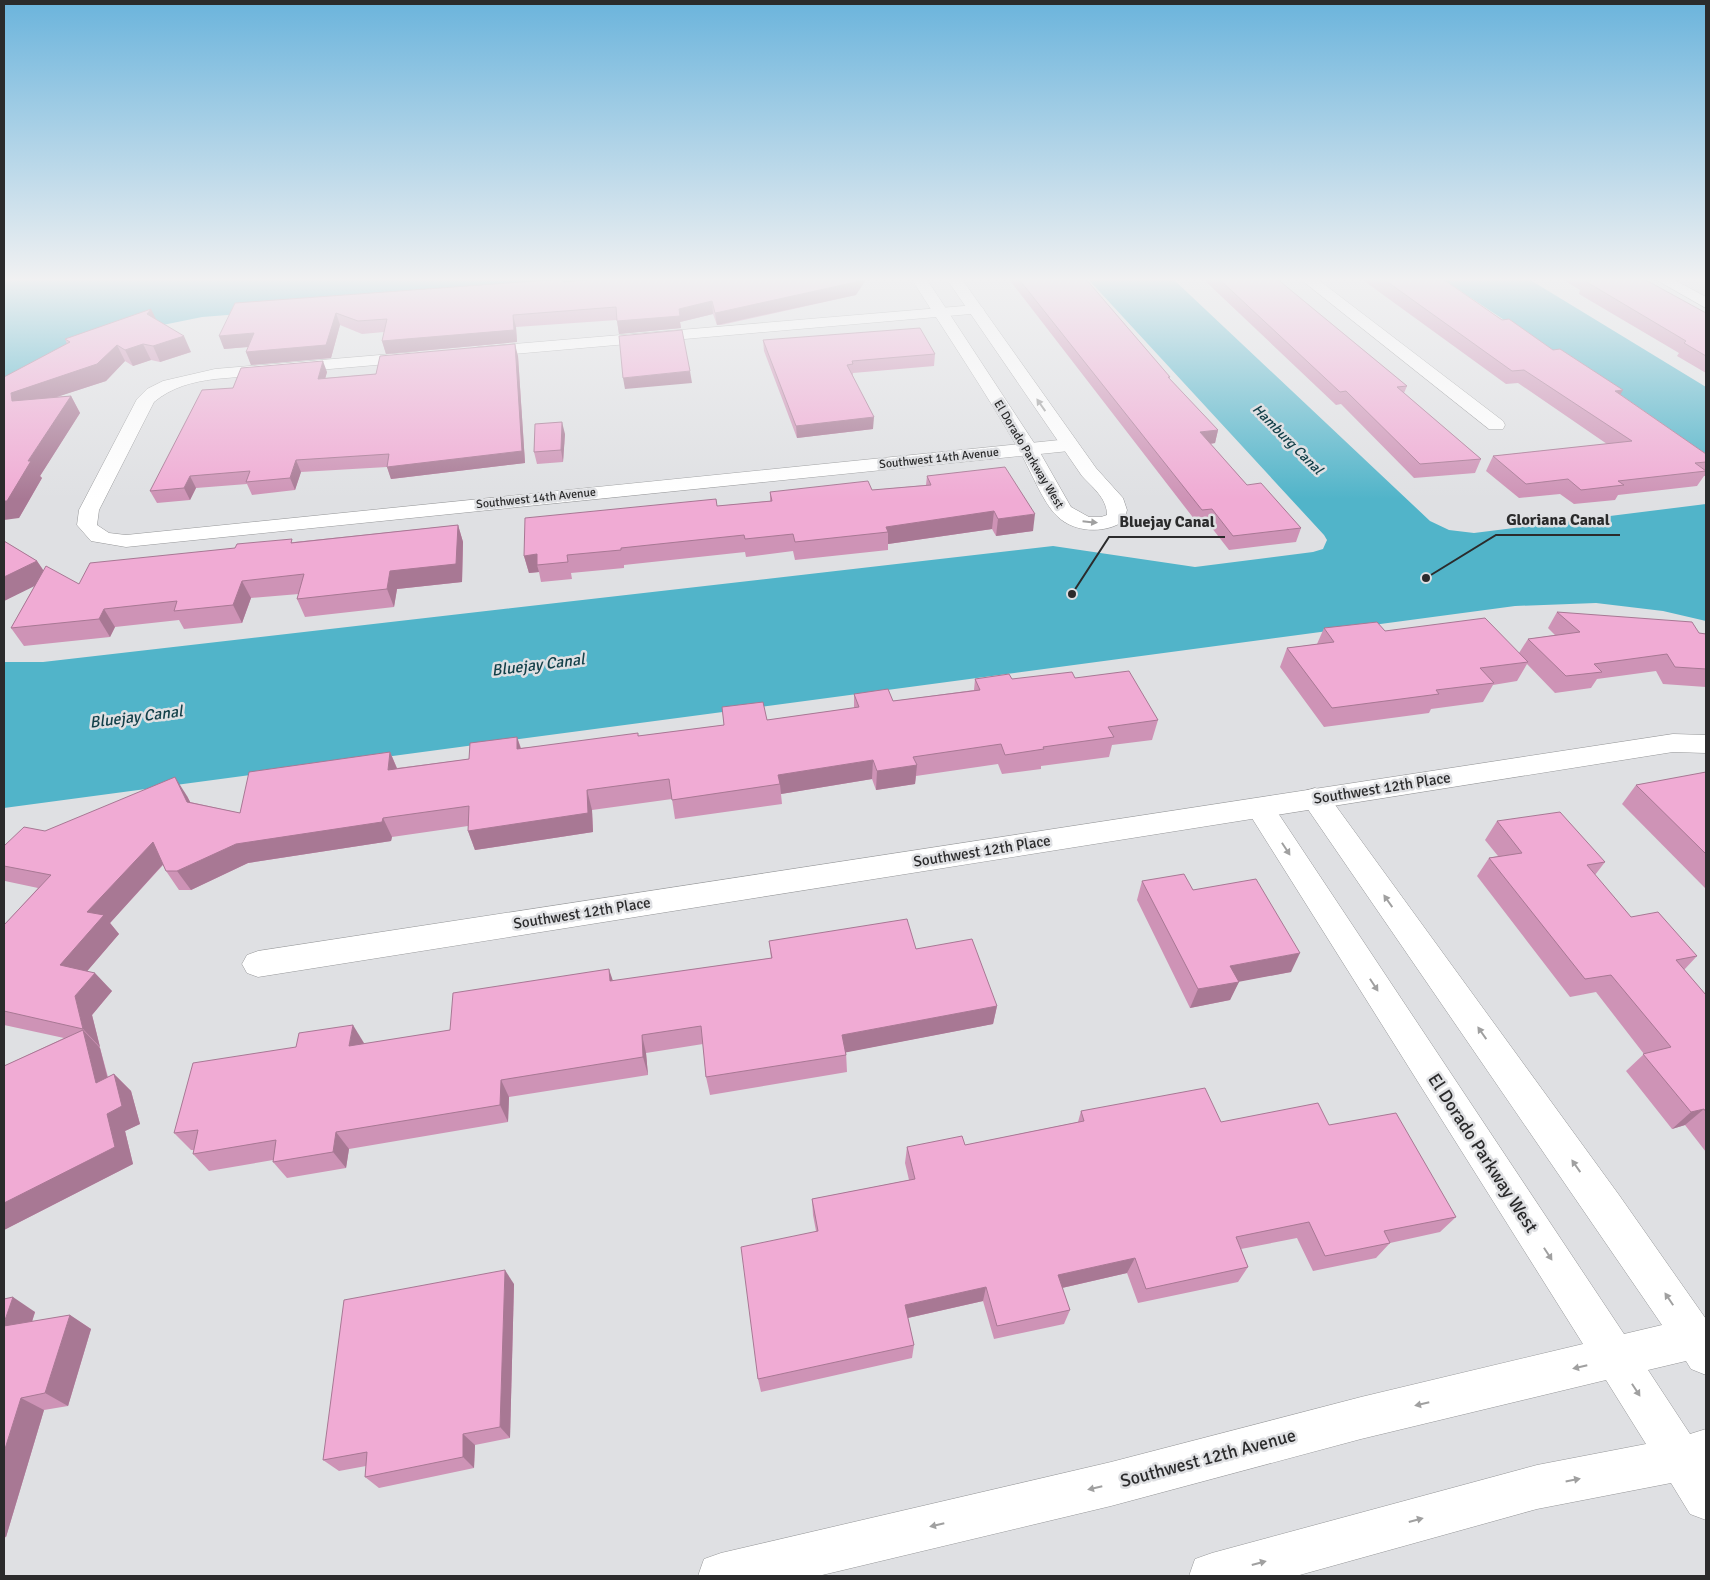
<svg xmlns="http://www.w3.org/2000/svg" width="1710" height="1580" viewBox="0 0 1710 1580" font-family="Signika,sans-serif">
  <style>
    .water { fill: #51b4c9 }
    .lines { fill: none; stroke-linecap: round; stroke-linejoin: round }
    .street-casing { stroke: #969799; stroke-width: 1 }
    .secondary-casing { stroke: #969799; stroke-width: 1 }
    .street { fill: #fff; fill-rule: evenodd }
    .secondary { fill: #fff; fill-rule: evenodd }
    .wall { fill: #ce93b6 }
    .shaded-wall { fill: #a87894 }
    .building { fill: #f0abd4; stroke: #a87894 }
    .oneway { fill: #a0a0a0 }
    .labels { text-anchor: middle; stroke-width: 5; stroke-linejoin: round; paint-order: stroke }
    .far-street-label { font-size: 12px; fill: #2b2b2c; stroke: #dfe0e3 }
    .far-water-label { font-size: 14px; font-style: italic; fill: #134049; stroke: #dfe0e3 }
    .street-label { font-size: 15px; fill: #2b2b2c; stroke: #dfe0e3 }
    .water-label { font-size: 16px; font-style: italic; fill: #134049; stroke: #dfe0e3 }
    .near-street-label { font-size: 18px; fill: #2b2b2c; stroke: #dfe0e3 }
    .leader { fill: none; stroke: #2b2b2c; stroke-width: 2 }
    .callout-dot { fill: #2b2b2c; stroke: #dfe0e3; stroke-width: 2 }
    .callout-label { font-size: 16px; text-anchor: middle; font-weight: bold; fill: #2b2b2c; stroke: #dfe0e3; stroke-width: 5; stroke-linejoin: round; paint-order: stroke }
  </style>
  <rect width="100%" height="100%" fill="#dfe0e3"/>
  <!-- water -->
  <g class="water">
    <path d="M4,278H687L202,317L143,329L4,388Z"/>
    <path d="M1087,278H1172L1430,521L1449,530L1474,533L1706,504V621L1663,611L1596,603L1515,606L4,808V662H43L1053,546L1195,567L1313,552L1323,549L1327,540L1324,535Z"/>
    <path d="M1441,278H1527L1706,387V454Z"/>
  </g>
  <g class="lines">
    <!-- street casing -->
    <g class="street-casing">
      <g id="street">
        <path d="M1299,278H1316L1503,421L1505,425L1503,429H1489Z"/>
        <path d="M1653,278H1671L1706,297V308Z"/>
        <path d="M976,305L982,307L984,310L982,313L479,357L473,356L471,352L473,348L479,347Z"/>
        <path d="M416,352L422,353L424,357L422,361L215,379C192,382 172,387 154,402L99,510L97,525L109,533L126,535L1069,439L1076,441L1079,445L1076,449L1069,451L126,547L91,541L77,525L79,510L137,399L147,389L163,381L215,369Z"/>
        <path d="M1673,734L1706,735V753L1673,752L258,977L247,973L242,964L247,955L258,951Z"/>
      </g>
    </g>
    <!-- secondary casing -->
    <g class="secondary-casing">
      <g id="secondary">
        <path d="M911,278H926L1038,449L1071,507L1089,517H1101L1107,515C1107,498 1092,487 1082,476L946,278H961L1096,468L1123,498L1127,510L1124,521C1105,534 1074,533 1057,516C1043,503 1029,467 1019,450C985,391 947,335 911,278Z"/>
        <path d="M1315,788L1325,791L1619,1195L1706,1319V1375L1691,1369L1686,1361L1648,1370L1690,1434L1706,1429V1520L1690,1514L1671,1483L1537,1509L1296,1576H1189L1195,1559L1212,1553L1537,1465L1646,1444L1606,1380L1361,1439L1111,1506L818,1576H698L704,1559L721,1553L1111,1462L1361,1397L1583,1344L1250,815L1246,808L1250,801L1260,798L1270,801L1624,1334L1662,1325L1305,805L1301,798L1305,791Z"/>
      </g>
    </g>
    <!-- street -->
    <use href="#street" class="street"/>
    <!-- secondary -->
    <use href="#secondary" class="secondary"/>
  </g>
  <!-- wall -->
  <g class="wall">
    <path d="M1008,278H1085L1170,377V379L1218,430L1215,443L1211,444L1247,485L1301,528L1296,542L1229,550L1208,523L1198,524Z"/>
    <path d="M1202,278H1276L1407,386L1404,393L1481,459L1475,473L1414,478L1341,404L1336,405Z"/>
    <path d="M1360,278H1433L1553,350L1620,394L1706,454V476H1704L1697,486L1618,495L1615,500L1574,504L1560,494L1519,498L1486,471L1493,456L1607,444L1518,383L1506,384Z"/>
    <path d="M1560,278H1642L1706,313V373L1677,356L1679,353L1579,294L1580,290Z"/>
    <path d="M563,282L856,295L721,325H717L713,314L680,322L681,328L619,334L617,320L516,327L517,342L386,354L382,341L384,332L362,334L340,325L331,358L251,365L246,352L248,347L224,349L235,303Z"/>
    <path d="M156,320L191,352L160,362L151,360L133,366L125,361L106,381L56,397L71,396L80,413L40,476L42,478L19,518L67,344L65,339Z"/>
    <path d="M763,340L935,354L934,366L853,373V376L873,429L797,438L764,351Z"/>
    <path d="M518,356L525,463L391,479L387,467L301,472L295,490L252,495L247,484L196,488L190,500L157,503L150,491L233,388L327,372L325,378L376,374Z"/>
    <path d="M565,434L563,462L537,464L534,452Z"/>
    <path d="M927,476L1033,531L996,536L992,529L888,544V550L795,560L793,551L746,557L745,552L624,565V568L571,573L572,579L541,582L539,572L529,573L524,556L717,506L770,501V492L872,490L926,485Z"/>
    <path d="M458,525L463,542L462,582L397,589L394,607L305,617L297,599L299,594L251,598L242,623L184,629L179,620L115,627L110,637L24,646L11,628L35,585L4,601V541L37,561L44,571L79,584L294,542Z"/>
    <path d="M1557,612L1706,634V687L1663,684L1656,671L1597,679L1591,688L1555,693L1527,664L1517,681L1493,685L1483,702L1431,709L1429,713L1324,727L1280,667L1287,648L1317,644L1324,628L1385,631L1519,653L1528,639L1555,635L1548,628Z"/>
    <path d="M1075,678L1158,720L1152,740L1112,745L1109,757L1041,766V769L1002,774L998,764L916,776L915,784L876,790L872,779L781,794L782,804L675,819L672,799L592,810L593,832L475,850L468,831V826L392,837L391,841L248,863L191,890H179L166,871L163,865L110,923L119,934L87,971L112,991L92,1015L100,1047H99L100,1048L108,1077L114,1074L131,1091L140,1124L125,1131L133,1164L4,1230V1066L64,1038L4,1025V925L38,888L5,881L4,880V846L45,831L187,796L190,802L240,813L390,752L397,768L469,759L517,737L521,748L639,736L724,725L722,707L767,720L854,708V694L893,701L974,690L975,679H1012Z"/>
    <path d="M1706,773V889L1622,804L1636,785Z"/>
    <path d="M1497,821L1605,862L1595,875L1631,917L1697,956L1684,970L1706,995V1152L1685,1125L1672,1129L1626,1071L1644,1054L1596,992L1570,997L1477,876L1489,858L1498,856L1485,840Z"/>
    <path d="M1142,881L1193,890L1291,972L1239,981L1230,1000L1190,1008L1137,900Z"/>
    <path d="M769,941L916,949L997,1006L993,1024L846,1052L847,1072L710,1095L706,1077L703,1044L646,1053L648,1075L509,1097L508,1122L349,1149L346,1168L287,1178L273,1162V1160L209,1171L193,1154L194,1150H191L174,1133L296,1047L364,1043V1044L450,1030L613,981L771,958Z"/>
    <path d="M1081,1111L1221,1122L1329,1125L1456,1217L1440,1232L1390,1243L1376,1258L1313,1271L1297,1238L1241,1249L1248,1267L1238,1282L1138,1303L1127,1273L1062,1288L1070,1310L1064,1324L994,1339L983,1301L908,1318L914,1345L912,1358L761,1392L758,1379L816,1231L813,1215L812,1199L909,1180L905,1163L907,1147L965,1145L1078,1122Z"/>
    <path d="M514,1284L510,1438L475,1445L474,1468L379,1488L365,1477L366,1466L339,1471L323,1460Z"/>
    <path d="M4,1299L35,1312L32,1322L70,1315L91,1329L68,1406L44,1410L6,1537L4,1538Z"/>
  </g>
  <!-- shaded-wall -->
  <g class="shaded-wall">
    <path d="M859,278H867L856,295L717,325L715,313Z"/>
    <path d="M712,301L713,314L680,322L681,328L619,334L617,321L679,309Z"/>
    <path d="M151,309L159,325L147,314Z"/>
    <path d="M336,313L340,325L331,358L251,365L246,352Z"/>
    <path d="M513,315L516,327L517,342L386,354L382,341Z"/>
    <path d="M254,333L259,346L224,349L219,336Z"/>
    <path d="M184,336L191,352L160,362L153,346Z"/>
    <path d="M143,344L151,360L133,366L125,350Z"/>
    <path d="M515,344L518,356L525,463L391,479L387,467Z"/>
    <path d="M117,345L125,361L106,381L20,409L12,401L11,393Z"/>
    <path d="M323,361L327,372L322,391L318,379Z"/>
    <path d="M690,371L692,383L625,389L623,378Z"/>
    <path d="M1623,390L1615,404V391Z"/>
    <path d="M71,396L80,413L40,476L42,478L19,518L4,520V501L28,461Z"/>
    <path d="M874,417L873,429L797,438L796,426Z"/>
    <path d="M562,422L565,434L563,462L561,450Z"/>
    <path d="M1218,430L1215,443L1197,445L1200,432Z"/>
    <path d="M296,460L301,472L295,490L290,478Z"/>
    <path d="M190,476L196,488L190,500L184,488Z"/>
    <path d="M994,511L992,529L888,544V532L886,527Z"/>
    <path d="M1035,514L1033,531L996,536L998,519Z"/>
    <path d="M458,525L463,542L462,582L397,589L394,607L387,589L390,571Z"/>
    <path d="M537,554V565L539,572L529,573L524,556Z"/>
    <path d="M37,561L49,579L4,601V577Z"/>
    <path d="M242,581L251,598L242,623L233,605Z"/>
    <path d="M104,609L115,627L110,637L99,619Z"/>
    <path d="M517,737L523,756L517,749Z"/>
    <path d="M390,752L398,771L388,770Z"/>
    <path d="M873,760L872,779L781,794L780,784L778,775Z"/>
    <path d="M917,765L915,784L876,790L877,771Z"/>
    <path d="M175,777L187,796L200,821L187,802Z"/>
    <path d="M587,790L592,810L593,832L475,850L468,831Z"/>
    <path d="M383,818L392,837L391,841L248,863L191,890L177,871L236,844Z"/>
    <path d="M153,842L166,861L110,923L119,934L77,983L60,965L87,912Z"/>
    <path d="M1300,953L1291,972L1222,985L1230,966Z"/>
    <path d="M609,969L615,987L610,981Z"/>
    <path d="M95,973L112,991L92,1015L100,1047L83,1029L75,996Z"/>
    <path d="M1239,982L1230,1000L1190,1008L1198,989Z"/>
    <path d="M997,1006L993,1024L843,1053L842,1035Z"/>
    <path d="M353,1025L364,1043L361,1064L349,1046Z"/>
    <path d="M83,1030L100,1048L113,1100L96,1083Z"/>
    <path d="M642,1035L646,1053L648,1075L643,1057Z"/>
    <path d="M114,1074L131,1091L140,1124L125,1131L133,1164L4,1230V1203L107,1114Z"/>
    <path d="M501,1080L509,1097L508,1122L500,1105Z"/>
    <path d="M1704,1109L1685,1125L1672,1129L1691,1112Z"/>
    <path d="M336,1132L349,1149L346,1168L333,1152Z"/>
    <path d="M1135,1258L1127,1273L1053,1290L1058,1275Z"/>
    <path d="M505,1270L514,1284L510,1438L500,1427Z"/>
    <path d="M986,1287L983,1301L903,1319L905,1305Z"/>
    <path d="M13,1297L35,1312L26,1340L4,1327V1323Z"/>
    <path d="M70,1315L91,1329L68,1406L45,1393Z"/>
    <path d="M21,1398L44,1410L6,1537L4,1536V1452Z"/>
    <path d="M463,1434L475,1445L474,1468L463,1457Z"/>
  </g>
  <!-- building -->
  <g class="building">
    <path d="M608,278H859L856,282L720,312L715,313L712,301L679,309L680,316L617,321L616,307L513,315L514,330L382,341L387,319L358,321L336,313L326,345L246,352L254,333L219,336L235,303L563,279V282Z"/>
    <path d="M1018,278H1085L1170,377H1168L1218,430L1200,432L1247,485L1261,483L1301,528L1233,536L1212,509L1202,510Z"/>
    <path d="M1218,278H1276L1407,386L1397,387L1481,459L1420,464L1346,391L1340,392Z"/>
    <path d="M1382,278H1433L1436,280L1443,279L1502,320L1509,319L1553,350L1560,349L1623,390L1615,391L1706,454V462L1695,463L1706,471L1618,481L1624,485L1581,490L1568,479L1526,484L1493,456L1632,441L1524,370L1512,371Z"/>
    <path d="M1586,278H1642L1706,313V356L1684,343L1686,341L1585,281H1591Z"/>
    <path d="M151,309L147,314L184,336L153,346L143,344L125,350L117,345L97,364L11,393L12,401L71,396L28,461H31L7,501H4V377L70,342L65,339Z"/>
    <path d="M920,328L935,354L852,361L853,364L847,365L874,417L796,426L763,340Z"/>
    <path d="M682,330L690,371L623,378L619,336Z"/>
    <path d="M515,344L522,451L387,467L389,454L296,460L290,478L246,482L250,471L190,476L184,488L150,491L202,390L233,388L241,368L323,361L318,379L376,374L380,356Z"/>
    <path d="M562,422L561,450L534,452L535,424Z"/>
    <path d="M1005,467L1035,514L998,519L994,511L886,527L888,532L795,542L793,534L745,539L744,535L621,548V550L567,555L568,562L537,565V554L524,556L525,518L716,499L717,506L772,501L770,492L868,481L872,490L931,485L927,476Z"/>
    <path d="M458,525L456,564L390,571L387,589L297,599L304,574L242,581L233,605L174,611L177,601L104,609L99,619L11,628L46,566L79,584L90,563L235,548L237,544L292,539L291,543Z"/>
    <path d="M4,541L37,561L4,577Z"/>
    <path d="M1557,612L1692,622L1699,633L1706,634V669L1675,667L1667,654L1594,664L1602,672L1566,676L1528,639L1580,632Z"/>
    <path d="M1485,618L1528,662L1480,668L1494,683L1436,690L1439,694L1332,708L1287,648L1334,642L1324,628L1377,622L1385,631Z"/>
    <path d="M1129,671L1158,720L1108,727L1114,737L1043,747L1044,749L1005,755L1001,744L913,757L917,765L877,771L873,760L778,775L780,784L672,800L669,779L587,790L588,813L468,831L469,806L383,818L382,822L236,844L177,871H166L153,842L87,912L104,915L60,965L95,973L75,996L83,1029L4,1011V925L51,875L4,866V846L24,827L45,831L175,777L187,802L240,813L249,772L390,752L388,770L469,759L470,743L517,737V749L638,733V736L724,725L722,707L763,702L767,720L859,707L854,694L888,689L893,701L980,690L975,679L1009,674L1012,679L1072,672L1075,678Z"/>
    <path d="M1706,772V854L1636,785Z"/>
    <path d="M1560,812L1605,862L1587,865L1631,917L1658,912L1697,956L1676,960L1706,995V1112L1704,1109L1691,1112L1643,1054L1671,1047L1611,975L1585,979L1489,858L1522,853L1497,821Z"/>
    <path d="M1184,874L1193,890L1256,879L1300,953L1230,966L1239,982L1198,989L1142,881Z"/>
    <path d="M907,919L916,949L972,939L997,1006L842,1035L846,1055L706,1077L701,1026L642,1035L643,1057L501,1080L500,1105L336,1132L333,1152L273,1162L276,1140L193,1154L198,1130L174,1133L193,1063L296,1047L299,1033L353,1025L349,1046L450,1030L453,993L609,969L610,981L772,958L769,941Z"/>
    <path d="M83,1030L96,1083L114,1074L122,1106L107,1114L115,1147L4,1203V1066Z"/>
    <path d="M1205,1088L1221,1122L1318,1103L1329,1125L1396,1113L1456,1217L1384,1231L1390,1243L1325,1256L1309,1222L1236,1237L1248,1267L1146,1289L1135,1258L1058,1275L1070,1310L997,1326L986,1287L905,1305L914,1345L758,1379L741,1247L818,1231L812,1199L915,1179L907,1147L962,1136L965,1145L1084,1121L1081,1111Z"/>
    <path d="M505,1270L500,1427L463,1434V1457L365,1477L367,1452L323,1460L344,1300Z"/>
    <path d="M13,1297L4,1323V1299Z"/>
    <path d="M70,1315L45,1393L21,1398L4,1452V1326Z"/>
  </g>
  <!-- one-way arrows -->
  <defs><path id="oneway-solid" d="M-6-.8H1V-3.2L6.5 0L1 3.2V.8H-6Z" transform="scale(1.25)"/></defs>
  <g class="oneway">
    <use href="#oneway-solid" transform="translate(1041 405) rotate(-125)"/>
    <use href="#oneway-solid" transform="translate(1090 522) rotate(6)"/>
    <use href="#oneway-solid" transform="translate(1286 849) rotate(57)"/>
    <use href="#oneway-solid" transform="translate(1388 901) rotate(-125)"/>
    <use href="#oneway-solid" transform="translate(1374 985) rotate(57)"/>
    <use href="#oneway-solid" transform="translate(1482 1033) rotate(-125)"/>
    <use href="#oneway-solid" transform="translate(1576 1166) rotate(-125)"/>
    <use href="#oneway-solid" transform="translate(1548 1254) rotate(57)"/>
    <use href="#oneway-solid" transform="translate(1669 1299) rotate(-124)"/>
    <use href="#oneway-solid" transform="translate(1580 1367) rotate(167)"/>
    <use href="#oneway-solid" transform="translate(1636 1390) rotate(57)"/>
    <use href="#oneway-solid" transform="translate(1422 1404) rotate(167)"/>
    <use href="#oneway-solid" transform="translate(1573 1480) rotate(-11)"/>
    <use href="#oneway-solid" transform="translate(1095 1488) rotate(167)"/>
    <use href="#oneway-solid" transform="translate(1416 1520) rotate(-15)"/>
    <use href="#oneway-solid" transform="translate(937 1525) rotate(167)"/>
    <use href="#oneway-solid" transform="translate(1259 1563) rotate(-15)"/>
  </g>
  <!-- sky -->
  <linearGradient id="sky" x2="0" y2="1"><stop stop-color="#6bb4dc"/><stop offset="0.56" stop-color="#f1f1f2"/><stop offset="1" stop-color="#f1f1f2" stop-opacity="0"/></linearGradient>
  <rect width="1710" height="499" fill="url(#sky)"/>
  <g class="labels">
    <!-- far-street labels -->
    <g class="far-street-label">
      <text transform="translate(1029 454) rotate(59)" y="4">El Dorado Parkway West</text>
      <text transform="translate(939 458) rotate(-6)" y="4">Southwest 14th Avenue</text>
      <text transform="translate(536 498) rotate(-6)" y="4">Southwest 14th Avenue</text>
    </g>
    <!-- far-water labels -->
    <g class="far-water-label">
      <text transform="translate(1288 439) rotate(45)" y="5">Hamburg Canal</text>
    </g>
    <!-- street labels -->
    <g class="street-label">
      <text transform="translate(1382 788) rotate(-9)" y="5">Southwest 12th Place</text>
      <text transform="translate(982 851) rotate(-9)" y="5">Southwest 12th Place</text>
      <text transform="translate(582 913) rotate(-9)" y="5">Southwest 12th Place</text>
    </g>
    <!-- water labels -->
    <g class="water-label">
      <text transform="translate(538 664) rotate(-7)" y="6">Bluejay Canal</text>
      <text transform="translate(136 716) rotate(-7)" y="6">Bluejay Canal</text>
    </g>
    <!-- near-street labels -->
    <g class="near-street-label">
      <text transform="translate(1483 1153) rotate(57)" y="6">El Dorado Parkway West</text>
      <text transform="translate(1208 1458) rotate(-15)" y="6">Southwest 12th Avenue</text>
    </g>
  </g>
  <!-- callouts -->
  <path class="leader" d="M1426 578L1496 535H1620M1072 594L1109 537H1225"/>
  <g class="callout-dot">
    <circle cx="1426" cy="578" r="5"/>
    <circle cx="1072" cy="594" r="5"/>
  </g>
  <g class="callout-label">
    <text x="1558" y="525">Gloriana Canal</text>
    <text x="1167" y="527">Bluejay Canal</text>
  </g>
  <!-- border -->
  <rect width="1710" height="1580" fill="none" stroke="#2b2b2c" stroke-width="10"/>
</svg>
